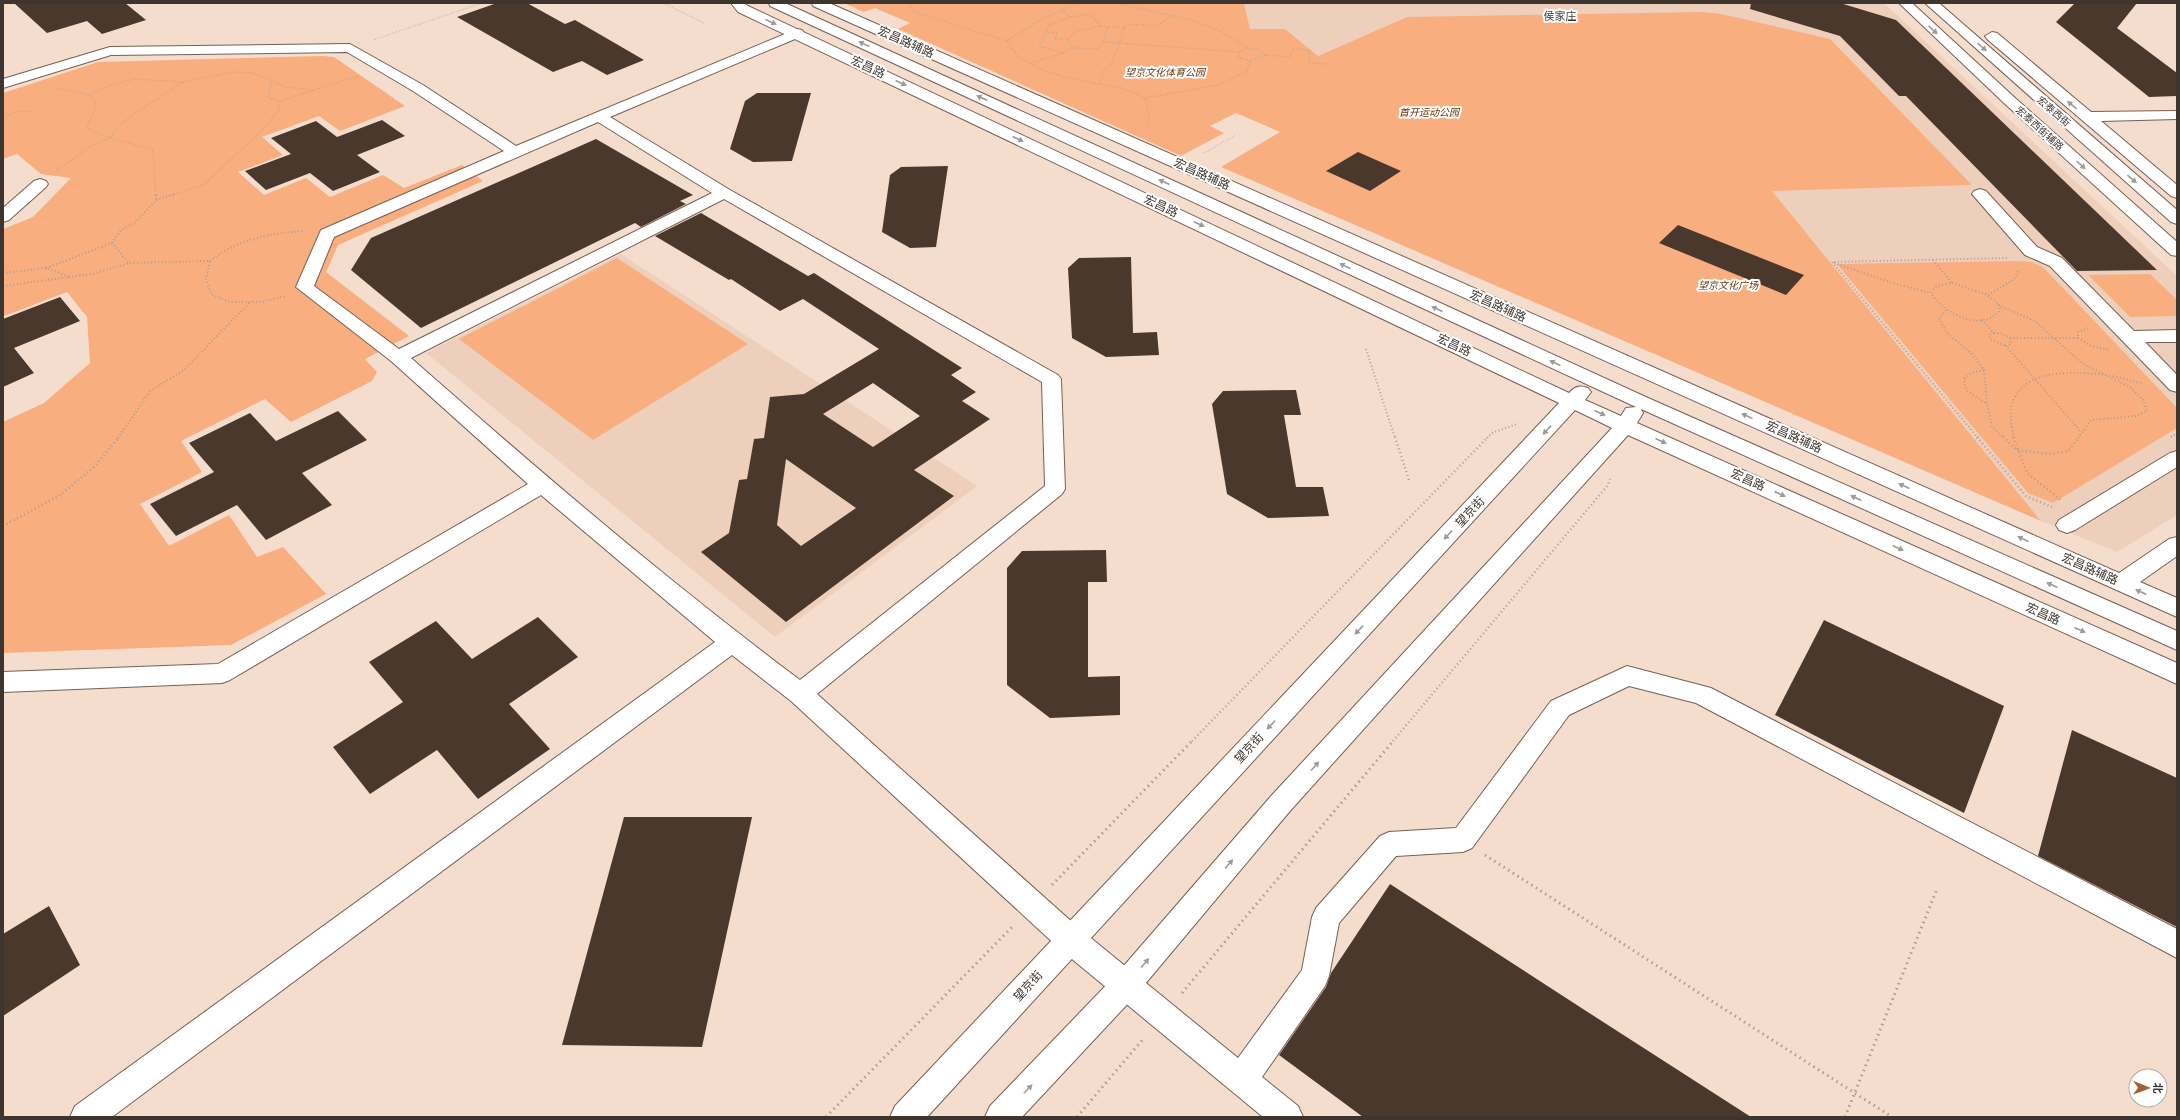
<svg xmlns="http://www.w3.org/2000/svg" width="2180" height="1120" viewBox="0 0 2180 1120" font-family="'Roboto Serif','Noto Sans SC',serif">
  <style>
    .built { fill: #eecfbc }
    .green { fill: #f8ae7e }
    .building { fill: #4b382c; fill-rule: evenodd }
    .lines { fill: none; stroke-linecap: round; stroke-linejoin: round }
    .minor-casing { stroke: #756154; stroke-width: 2 }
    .major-casing { stroke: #756154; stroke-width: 2 }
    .path-far3 { stroke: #af9c91; stroke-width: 1.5; stroke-dasharray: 0.5 2; stroke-linecap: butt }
    .path-far2 { stroke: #af9c91; stroke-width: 2; stroke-dasharray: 1 2.5; stroke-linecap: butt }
    .path-far1 { stroke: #af9c91; stroke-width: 2.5; stroke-dasharray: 1 3; stroke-linecap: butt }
    .path { stroke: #af9c91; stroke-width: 3; stroke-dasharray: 1.5 4; stroke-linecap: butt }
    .minor { fill: #fff; fill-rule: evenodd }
    .major { fill: #fff; fill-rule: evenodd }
    .oneway { fill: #9f9a97 }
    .labels { text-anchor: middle; stroke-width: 4; stroke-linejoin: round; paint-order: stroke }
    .far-park-label { font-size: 10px; font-style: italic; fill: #683306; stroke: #fff }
    .far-street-label { font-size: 10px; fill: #3f352f; stroke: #fff }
    .far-neighbourhood-label { font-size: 11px; fill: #3f352f; stroke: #fff }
    .street-label { font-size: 12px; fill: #3f352f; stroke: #fff }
  </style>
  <rect width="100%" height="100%" fill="#f5ddce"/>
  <!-- built -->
  <g class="built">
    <path d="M1244,3H1884L2177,276V515L2117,552L2041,521L1772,191L1407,17L1318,56L1285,29H1250Z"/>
    <path d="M621,254L977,486L775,637L426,353Z"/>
  </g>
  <!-- green -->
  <g class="green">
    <path d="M844,3H1244L1250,29H1285L1318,56L1407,17L1702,12L1721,14L1830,39L1972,185L1772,191L2041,521L1221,167L1280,132L1236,113L1210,126L1224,133L1181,156L898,29L910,23L875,8L864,12Z"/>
    <path d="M323,56L334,57L405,106L340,131L319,116L262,137L283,155L238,172L264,195L306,178L330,197L383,175L404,188L462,165L483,181L338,245L326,272L409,336L365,359L377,372L372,381L291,422L265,399L181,441L202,472L140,504L169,546L229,515L257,557L283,547L326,594L231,645L3,653V422L44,403L90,363L87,317L67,292L4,316L3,314V229L33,217L71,178L41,174L17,154L3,159V93L98,62Z"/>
    <path d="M617,258L748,344L593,440L459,339Z"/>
    <path d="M2017,261L2031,262L2043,267L2177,408V428L2053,503L2028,493L1837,264Z"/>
    <path d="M2150,274L2177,300V316L2130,317L2088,275Z"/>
  </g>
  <!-- building -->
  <g class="building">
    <path d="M14,3H125L146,20L102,34L87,21L47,33Z"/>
    <path d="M497,3H527L565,24L575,20L644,60L607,75L582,61L553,72L457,17Z"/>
    <path d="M1751,3H1840L1896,20L2157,270L2077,271L1906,96H1899L1840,36L1750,9Z"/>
    <path d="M2075,3H2137L2117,28L2177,73V96L2149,97L2056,22Z"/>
    <path d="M757,93H811L792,161L753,162L730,149L745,101Z"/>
    <path d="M382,120L405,136L357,155L380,172L333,191L310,173L266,190L245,171L291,154L271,138L316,121L337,137Z"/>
    <path d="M596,139L693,195L680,201L686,204L641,227L635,223L421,328L351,270L371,238Z"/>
    <path d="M1358,152L1401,171L1370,191L1326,171Z"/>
    <path d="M948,166L936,247L910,248L882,232L890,175L901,167Z"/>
    <path d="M701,213L808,276L814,273L962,368L951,375L976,392L962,401L990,419L914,470L954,496L786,622L701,552L729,533L739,480L747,479L754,439L764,438L770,397L804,394L879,349L803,299L780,311L731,279L729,280L655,236ZM873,383L920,416L873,447L823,414ZM786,459L856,508L801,546L777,525Z"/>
    <path d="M1678,225L1804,275L1786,295L1659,243Z"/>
    <path d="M1131,257L1133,333L1157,332L1159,355L1106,357L1072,338L1068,268L1079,258Z"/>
    <path d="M60,297L80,321L14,348L34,373L3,387V319Z"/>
    <path d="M1296,390L1301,415H1284L1296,487H1323L1329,516L1268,518L1227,494L1212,404L1223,391Z"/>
    <path d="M338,411L367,440L302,473L332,505L266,540L237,505L176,536L150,504L214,472L189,443L250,413L276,441Z"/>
    <path d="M1106,550L1107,582H1088V677L1120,676V715L1050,718L1007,685V568L1022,551Z"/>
    <path d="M538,617L578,657L509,704L550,749L478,799L437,750L370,794L333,747L403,702L369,662L436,621L472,659Z"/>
    <path d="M1824,620L2004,706L1964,813L1775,715Z"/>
    <path d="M2072,730L2177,778V927L2038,856Z"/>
    <path d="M624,817H752L702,1047L562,1045Z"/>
    <path d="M1390,884L1583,1009L1751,1117H1363L1279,1055L1326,987L1331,973Z"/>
    <path d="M49,906L80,965L3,1016V934Z"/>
  </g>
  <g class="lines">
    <!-- minor casing -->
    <g class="minor-casing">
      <g id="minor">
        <path d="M812,3H829L2119,573L2169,539L2177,537V556L2140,582L2177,598V617L813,6Z"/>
        <path d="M1899,3H1912L2014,97L2177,242V256L2171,255L2004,103Z"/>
        <path d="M1925,3H1939L2177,210V224L2171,222Z"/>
        <path d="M797,29L802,30L804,33L802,36L610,117L730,190L1058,375L1061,379L1065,489L1062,494L817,694L1081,930L1238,1058L1302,970L1312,917L1316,908L1380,836L1389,832L1456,828L1551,701L1627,666L1711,688L2177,929V958L1696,703L1629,686L1569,715L1472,848L1463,852L1396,856L1339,923L1329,976L1325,986L1262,1077L1298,1106L1303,1117H1263L1061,950L791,701L732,655L112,1117H70L75,1106L715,642L541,495L230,680L222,683L3,692V672L218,664L528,484L391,361L296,287L321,230L504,151L413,91L347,52L111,55L3,88V79L110,47L350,44L423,85L516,146ZM598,122L712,193L399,349L314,286L334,237ZM724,199L1042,382L1045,486L800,680C665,579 537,469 411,358Z"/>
        <path d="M1992,32L1997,33L2091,112L2177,111V119L2101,121L2177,185V198L2171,196L1987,39L1985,36Z"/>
        <path d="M40,179L46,181L48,184L46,187L9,220L3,222V208L34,181Z"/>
        <path d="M1980,189L1986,191L2037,247L2062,258L2134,331L2177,330V342H2145L2177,375V392L2170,390L2050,266L2025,255L1972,194L1974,191Z"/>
        <path d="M2177,451V467L2075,530L2067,533L2059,530L2056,525L2059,520L2170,453Z"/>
      </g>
    </g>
    <!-- major casing -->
    <g class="major-casing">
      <path id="major" d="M731,3H744L748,6L1569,393C1575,386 1580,385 1588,388L1591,392L1585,400L1621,416L1626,408L1636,407L770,6L769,3H785L1648,398L2177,631V650L1641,409L1643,413L1637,423L2177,663V684L1628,435L1290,811L1135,996L1022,1117H985L990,1106L1115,976L1272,795L1612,428L1575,410L927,1117H890L895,1106L1559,403L738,12Z"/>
    </g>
    <!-- path-far3 -->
    <g class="path-far3">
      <path d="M663,3L704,23"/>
      <path d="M908,3L914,12L1007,41L1018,57L1044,71L1077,80L1122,88L1145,98L1218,85L1246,72L1251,61L1239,58V52L1247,48C1204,15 1168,18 1119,3"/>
      <path d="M1070,17L1090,14L1101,26L1125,28"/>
      <path d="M1101,26L1076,31L1068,39L1073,48L1099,49L1103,42L1119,43L1126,24L1157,26L1173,15"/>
      <path d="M1046,32L1057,33L1055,39H1068"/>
      <path d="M373,40L482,3"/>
      <path d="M1007,41L1038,21L1078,3"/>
      <path d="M1103,42L1108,27"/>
      <path d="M1247,48L1260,50L1265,55L1251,61"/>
      <path d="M1063,53L1073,48"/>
      <path d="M1265,55L1290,57L1292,49L1310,50L1309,63L1329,64"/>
      <path d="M1031,63L1063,53L1040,46L1049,25L1070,17L1062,11"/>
      <path d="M271,82L268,98L280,101"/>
      <path d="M1100,84L1104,70L1111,65L1119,43L1239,52"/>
      <path d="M58,88L88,95L95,101V109L87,128L101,135L153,150L156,195"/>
      <path d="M88,95L114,84L135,79L183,82"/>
      <path d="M1145,98L1149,115L1147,127"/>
      <path d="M3,116L21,111L34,112"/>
      <path d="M1204,153L1236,135"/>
      <path d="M56,171L91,146L111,137L119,126L132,115L183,82L232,72L253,73L286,87L313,90"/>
      <path d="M172,195L205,184L266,126L279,110L280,101L358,76"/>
    </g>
    <!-- path-far2 -->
    <g class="path-far2">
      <path d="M156,200L175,194"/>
      <path d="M112,243L121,230L136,222L156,200V194"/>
      <path d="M1933,260L1952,283"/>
      <path d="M210,261C238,239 270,233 305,231"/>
      <path d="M1834,263L1896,284L1931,293"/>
      <path d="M46,268L112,243L129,263"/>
      <path d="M3,273L46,268L70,277"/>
      <path d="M1952,283L1985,294L1999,304L2000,310C1981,334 1944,313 1931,293C1935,285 1944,284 1952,283Z"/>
      <path d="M3,286L92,274L129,263L210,261L206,279L211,294L229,302H262L285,296"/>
      <path d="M1988,295L2015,279L2019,269"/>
      <path d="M1998,305L2035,321L2083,364L2130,387L2144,401L2147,411L2136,416L2091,420L2078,438"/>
      <path d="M1946,310L1939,319L1947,333L1972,354L1984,370L1987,404L1992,427L2004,438"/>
      <path d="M1982,320L1994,333L2003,334L2010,338L2011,344L2006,346L2081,432"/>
      <path d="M1994,333L1989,335L1990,339L2006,346"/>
      <path d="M2010,338H2078V332L2088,328"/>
      <path d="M2078,338L2091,346L2109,350"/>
      <path d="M1366,349L1395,438"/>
      <path d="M1984,370L1971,373L1964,379L1966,390L1987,404"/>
      <path d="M2113,376L2141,383"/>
      <path d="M2171,437L2177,433"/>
      <path d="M118,438L150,391L184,370L249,303"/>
      <path d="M1487,438L1492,433L1517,424"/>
      <path d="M1978,438L1832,262L2007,258"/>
      <path d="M2014,438C2012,426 2008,413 2013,401C2027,367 2077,372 2106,375"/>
    </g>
    <!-- path-far1 -->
    <g class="path-far1">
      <path d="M1395,437L1409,480"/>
      <path d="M1977,437L2026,496L2052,507"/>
      <path d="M2003,437L2017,450L2049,454L2068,451L2079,437"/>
      <path d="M2013,437L2027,473L2061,500"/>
      <path d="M3,526L60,495L94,467L119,437"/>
      <path d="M1192,741L1488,437"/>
      <path d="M1393,741L1608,485L1610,479"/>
    </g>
    <!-- path -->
    <g class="path">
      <path d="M1485,855L1892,1117"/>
      <path d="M1052,885L1193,740"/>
      <path d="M1182,993L1394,740"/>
      <path d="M826,1117L1013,926"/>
      <path d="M1077,1117L1144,1038"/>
      <path d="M1845,1117L1937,889"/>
    </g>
    <!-- minor -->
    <use href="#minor" class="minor"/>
    <!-- major -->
    <use href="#major" class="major"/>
  </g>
  <!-- one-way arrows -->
  <defs><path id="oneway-solid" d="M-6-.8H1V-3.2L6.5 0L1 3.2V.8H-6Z"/></defs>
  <g class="oneway">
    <use href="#oneway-solid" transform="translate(771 22) rotate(24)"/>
    <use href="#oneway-solid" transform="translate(1933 30) rotate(43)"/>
    <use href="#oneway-solid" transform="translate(864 44) rotate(-155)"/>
    <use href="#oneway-solid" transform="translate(1982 47) rotate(41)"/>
    <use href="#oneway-solid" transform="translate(901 83) rotate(25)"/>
    <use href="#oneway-solid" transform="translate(982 98) rotate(-155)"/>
    <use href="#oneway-solid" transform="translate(2072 105) rotate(-140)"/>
    <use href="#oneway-solid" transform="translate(1018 139) rotate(25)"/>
    <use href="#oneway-solid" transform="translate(2081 165) rotate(42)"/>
    <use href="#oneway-solid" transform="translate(2132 179) rotate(41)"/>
    <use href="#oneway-solid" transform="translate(1164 182) rotate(-155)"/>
    <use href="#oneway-solid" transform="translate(1199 224) rotate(25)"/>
    <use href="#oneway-solid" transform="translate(1345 266) rotate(-155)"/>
    <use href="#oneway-solid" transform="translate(1437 309) rotate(-155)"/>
    <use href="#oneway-solid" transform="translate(1555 363) rotate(-155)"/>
    <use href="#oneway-solid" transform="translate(1600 413) rotate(24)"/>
    <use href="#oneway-solid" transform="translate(1747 416) rotate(-156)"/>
    <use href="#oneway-solid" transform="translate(1547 430) rotate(133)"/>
    <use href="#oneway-solid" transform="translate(1661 441) rotate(24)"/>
    <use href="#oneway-solid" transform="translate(1904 486) rotate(-156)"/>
    <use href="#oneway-solid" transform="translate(1780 494) rotate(24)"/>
    <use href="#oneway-solid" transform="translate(1856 498) rotate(-156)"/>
    <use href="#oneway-solid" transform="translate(1448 535) rotate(133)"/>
    <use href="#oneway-solid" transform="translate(2023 539) rotate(-156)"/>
    <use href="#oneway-solid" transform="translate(1898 548) rotate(24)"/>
    <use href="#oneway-solid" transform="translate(2052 585) rotate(-156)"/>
    <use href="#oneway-solid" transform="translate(2141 592) rotate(-156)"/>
    <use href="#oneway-solid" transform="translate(1359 630) rotate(133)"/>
    <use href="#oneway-solid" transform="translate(2080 630) rotate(24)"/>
    <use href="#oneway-solid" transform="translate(1271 725) rotate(133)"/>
    <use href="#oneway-solid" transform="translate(1315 766) rotate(-48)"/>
    <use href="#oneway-solid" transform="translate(1229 864) rotate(-50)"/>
    <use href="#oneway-solid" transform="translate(1145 963) rotate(-50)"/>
    <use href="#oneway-solid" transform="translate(1028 1089) rotate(-46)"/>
  </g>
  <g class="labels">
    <!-- far-park labels -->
    <g class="far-park-label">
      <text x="1165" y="76">望京文化体育公园</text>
      <text x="1429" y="116">首开运动公园</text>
      <text x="1728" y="289">望京文化广场</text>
    </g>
    <!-- far-street labels -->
    <g class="far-street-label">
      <text transform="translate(2054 111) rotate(41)" y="4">宏泰西街</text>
      <text transform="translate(2040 128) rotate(42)" y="4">宏泰西街辅路</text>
    </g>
    <!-- far-neighbourhood labels -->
    <g class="far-neighbourhood-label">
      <text x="1560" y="20">侯家庄</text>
    </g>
    <!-- street labels -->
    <g class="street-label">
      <text transform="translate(906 42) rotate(24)" y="4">宏昌路辅路</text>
      <text transform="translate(868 67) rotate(25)" y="4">宏昌路</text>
      <text transform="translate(1202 174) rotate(24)" y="4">宏昌路辅路</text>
      <text transform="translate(1161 206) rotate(25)" y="4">宏昌路</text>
      <text transform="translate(1498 306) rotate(24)" y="4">宏昌路辅路</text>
      <text transform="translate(1454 345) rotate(25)" y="4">宏昌路</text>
      <text transform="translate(1794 437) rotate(24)" y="4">宏昌路辅路</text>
      <text transform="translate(1748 480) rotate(24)" y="4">宏昌路</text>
      <text transform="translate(1470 512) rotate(-47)" y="4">望京街</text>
      <text transform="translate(2090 569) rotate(24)" y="4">宏昌路辅路</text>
      <text transform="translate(2043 614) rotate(24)" y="4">宏昌路</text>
      <text transform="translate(1249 748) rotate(-47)" y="4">望京街</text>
      <text transform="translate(1028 986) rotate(-47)" y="4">望京街</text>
    </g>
  </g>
  <!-- border -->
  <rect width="2180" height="1120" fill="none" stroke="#3f352f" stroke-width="8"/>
  <!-- north arrow -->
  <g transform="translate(2148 1088) rotate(91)"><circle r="19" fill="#ffffff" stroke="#b2aeac"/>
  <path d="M0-3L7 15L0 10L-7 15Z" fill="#a66132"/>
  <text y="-6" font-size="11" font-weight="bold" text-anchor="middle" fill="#3f352f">北</text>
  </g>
</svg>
